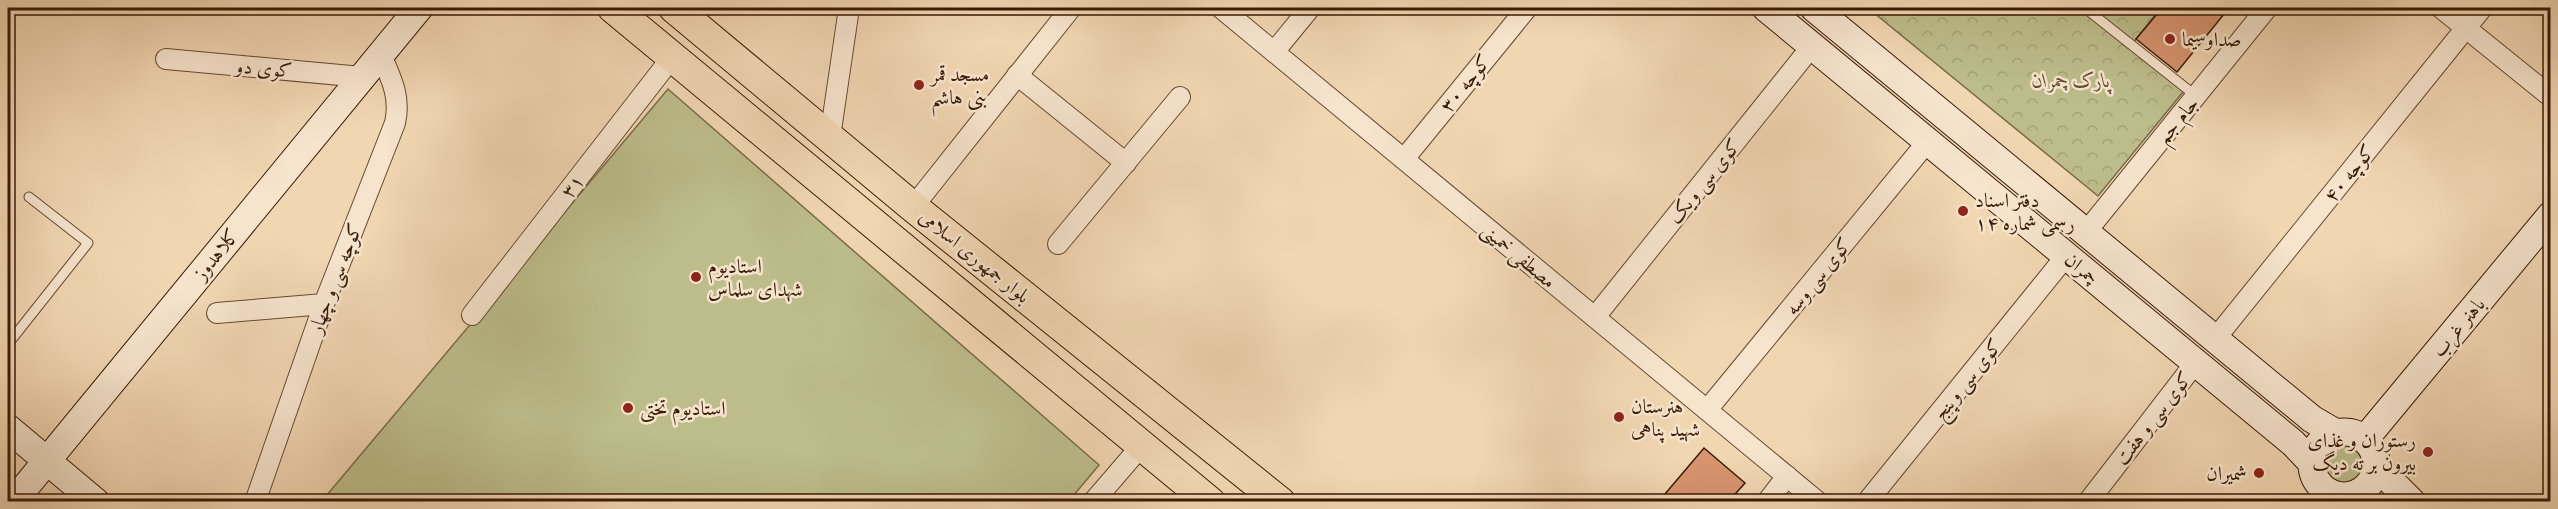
<svg xmlns="http://www.w3.org/2000/svg" width="2558" height="509" viewBox="0 0 2558 509" font-family="'Gentium Book Plus',Amiri,serif">
  <style>
    .green { fill: #bcbd8b; stroke: #7a6c48; stroke-width: 1.5 }
    .park { fill: url(#park-crowns); stroke: #7a6c48; stroke-width: 1.5 }
    .building { fill: #d6946f; stroke: #391a06; stroke-width: 1.5 }
    .lines { fill: none; stroke-linecap: round; stroke-linejoin: round }
    .lane-casing { stroke: #674931; stroke-width: 11 }
    .street-casing { stroke: #674931; stroke-width: 22 }
    .secondary-casing { stroke: #391a06; stroke-width: 29 }
    .primary-casing { stroke: #391a06; stroke-width: 32 }
    .lane { stroke: #f6e4cd; stroke-width: 9 }
    .street { stroke: #f6e4cd; stroke-width: 20 }
    .secondary { stroke: #f6e4cd; stroke-width: 27 }
    .primary { stroke: #f1d6b2; stroke-width: 30 }
    .poi-dot { fill: #8f2418; stroke: #f6e4cd; stroke-width: 2 }
    .labels { text-anchor: middle; stroke-width: 5; stroke-linejoin: round; paint-order: stroke }
    .poi-label { font-size: 20px; fill: #391a06; stroke: #f6e4cd; text-anchor: start }
    .street-label { font-size: 20px; fill: #391a06; stroke: #f6e4cd }
    .park-label { font-size: 20px; font-style: italic; fill: #604b2e; stroke: #f6e4cd }
  </style>
  <defs>
    <pattern id="park-crowns" width="20" height="18" patternUnits="userSpaceOnUse" patternTransform="scale(1.5)"><rect width="20" height="18" fill="#bcbd8b"/><path d="M2 6a3 3 0 1 1 6 0M12 15a3 3 0 1 1 6 0" fill="none" stroke="#a2a276"/></pattern>
  </defs>
  <rect width="100%" height="100%" fill="#f1d6b2"/>
  <filter id="stains"><feTurbulence type="fractalNoise" baseFrequency=".00333" numOctaves="4"/><feColorMatrix values="0 0 0 0 .2 0 0 0 0 .09 0 0 0 0 .02 0 0 0 .5 -.17"/></filter>
  <radialGradient id="worn" r=".72"><stop offset=".6" stop-color="#630" stop-opacity="0"/><stop offset="1" stop-color="#630" stop-opacity=".3"/></radialGradient>
  <!-- green -->
  <g class="green">
    <path d="M668,89L1099,465L1068,502H321Z"/>
    <circle cx="2344" cy="464" r="22"/>
  </g>
  <!-- park -->
  <path class="park" d="M1868,8H2161L2133,43L2188,86L2098,196Z"/>
  <!-- building -->
  <g class="building">
    <path d="M2162,8H2229L2177,72L2136,39Z"/>
    <path d="M1704,448L1745,483L1729,501H1659Z"/>
  </g>
  <g class="lines">
    <!-- lane casing -->
    <g class="lane-casing">
      <g id="lane">
        <path d="M2085,8L2196,96"/>
        <path d="M8,344L88,243L29,197"/>
      </g>
    </g>
    <!-- street casing -->
    <g class="street-casing">
      <g id="street">
        <path d="M1221,8L1818,502"/>
        <path d="M2441,8L2550,96"/>
        <path d="M1274,52L1310,8"/>
        <path d="M166,59L362,77"/>
        <path d="M1017,75L1126,163"/>
        <path d="M830,137L849,8"/>
        <path d="M1404,159L1527,8"/>
        <path d="M913,207L1071,8"/>
        <path d="M2086,232L2267,8"/>
        <path d="M1058,244L1180,97"/>
        <path d="M217,313L324,304"/>
        <path d="M472,315L673,56"/>
        <path d="M1595,317L1812,46"/>
        <path d="M2215,339L2482,8"/>
        <path d="M1707,410L1928,141"/>
        <path d="M255,502L324,304L395,123C401,97 391,78 381,55"/>
        <path d="M1093,502L1142,445"/>
        <path d="M1767,502L1787,476"/>
        <path d="M1867,502L2066,256"/>
        <path d="M2088,502L2196,362"/>
      </g>
    </g>
    <!-- secondary casing -->
    <g class="secondary-casing">
      <g id="secondary">
        <path d="M1766,8L2293,443L2311,462"/>
        <path d="M1814,8L2312,419L2336,433"/>
        <path d="M8,428L96,502"/>
        <circle cx="2344" cy="464" r="32"/>
        <path d="M2365,439L2550,216"/>
        <path d="M2376,466L2412,502"/>
        <path d="M13,502L419,8"/>
      </g>
    </g>
    <!-- primary casing -->
    <g class="primary-casing">
      <g id="primary">
        <path d="M613,8L1210,502"/>
        <path d="M674,8L913,207L1280,502"/>
      </g>
    </g>
    <!-- lane -->
    <use href="#lane" class="lane"/>
    <!-- street -->
    <use href="#street" class="street"/>
    <!-- secondary -->
    <use href="#secondary" class="secondary"/>
    <!-- primary -->
    <use href="#primary" class="primary"/>
  </g>
  <!-- markers -->
  <g class="poi-dot">
    <circle cx="2170" cy="39" r="6"/>
    <circle cx="919" cy="85" r="6"/>
    <circle cx="1963" cy="211" r="6"/>
    <circle cx="696" cy="277" r="6"/>
    <circle cx="628" cy="408" r="6"/>
    <circle cx="1619" cy="417" r="6"/>
    <circle cx="2428" cy="452" r="6"/>
    <circle cx="2259" cy="473" r="6"/>
  </g>
  <g class="labels">
    <!-- poi labels -->
    <g class="poi-label">
      <text x="2182" y="46">صداوسیما</text>
      <text x="931" y="81">مسجد قمر<tspan x="931" dy="23">بنی هاشم</tspan></text>
      <text x="1975" y="207">دفتر اسناد<tspan x="1975" dy="23">رسمی شماره ۱۴</tspan></text>
      <text x="708" y="273">استادیوم<tspan x="708" dy="23">شهدای سلماس</tspan></text>
      <text x="1631" y="413">هنرستان<tspan x="1631" dy="23">شهید پناهی</tspan></text>
      <text x="640" y="415">استادیوم تختی</text>
      <text x="2416" y="447" text-anchor="end">رستوران و غذای<tspan x="2416" dy="23">بیرون بر ته دیگ</tspan></text>
      <text x="2247" y="480" text-anchor="end">شمیران</text>
    </g>
    <!-- street labels -->
    <g class="street-label">
      <text transform="translate(264 68) rotate(5)" y="7">کوی دو</text>
      <text transform="translate(1465 83) rotate(-51)" y="7">کوچه ۳۰</text>
      <text transform="translate(2177 120) rotate(-51)" y="7">جام جم</text>
      <text transform="translate(2349 173) rotate(-51)" y="7">کوچه ۴۰</text>
      <text transform="translate(1704 181) rotate(-51)" y="7">کوی سی ویک</text>
      <text transform="translate(572 186) rotate(-52)" y="7">۳۱</text>
      <text transform="translate(216 254) rotate(-51)" y="7">کلاهدوز</text>
      <text transform="translate(1519 255) rotate(40)" y="7">مصطفی خمینی</text>
      <text transform="translate(975 256) rotate(39)" y="7">بلوار جمهوری اسلامی</text>
      <text transform="translate(2082 268) rotate(40)" y="7">چمران</text>
      <text transform="translate(1818 276) rotate(-51)" y="7">کوی سی وسه</text>
      <text transform="translate(335 278) rotate(-69)" y="7">کوچه سی و چهار</text>
      <text transform="translate(2458 327) rotate(-50)" y="7">باهنر غرب</text>
      <text transform="translate(1967 379) rotate(-51)" y="7">کوی سی وپنج</text>
      <text transform="translate(2153 418) rotate(-52)" y="7">کوی سی و هفت</text>
    </g>
    <!-- park labels -->
    <g class="park-label">
      <text x="2071" y="87">پارک چمران</text>
    </g>
  </g>
  <!-- margin -->
  <rect width="2558" height="509" fill="none" stroke="#f1d6b2" stroke-width="30"/>
  <rect x="9" y="9" width="2540" height="491" fill="none" stroke="#391a06" stroke-width="3"/>
  <rect x="15" y="15" width="2528" height="479" fill="none" stroke="#391a06" stroke-width="1.5"/>
  <rect width="100%" height="100%" filter="url(#stains)"/>
  <rect width="100%" height="100%" fill="url(#worn)"/>
</svg>
